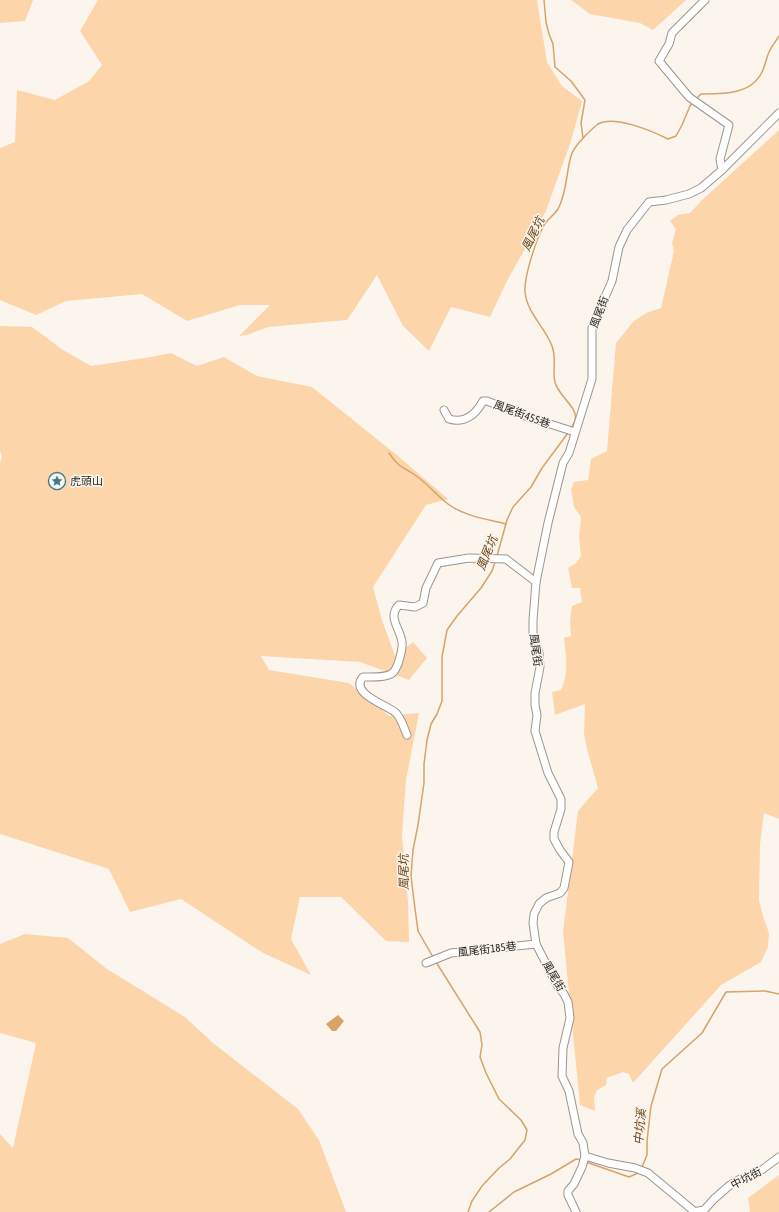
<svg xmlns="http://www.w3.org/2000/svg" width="779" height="1212" viewBox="0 0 779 1212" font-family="'Asap Condensed','Noto Sans TC',sans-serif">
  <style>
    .green { fill: #fdd5ab }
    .water { fill: #d8a268 }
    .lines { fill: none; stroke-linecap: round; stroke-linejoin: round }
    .stream { stroke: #d8a268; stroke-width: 1.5 }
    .minor-casing { stroke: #9c958e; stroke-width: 9 }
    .minor { stroke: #fff; stroke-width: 7 }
    .labels { text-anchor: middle; stroke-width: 3; stroke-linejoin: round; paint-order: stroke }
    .street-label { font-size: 11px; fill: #211f1c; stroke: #fcf5ed }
    .poi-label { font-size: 11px; fill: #211f1c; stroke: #fcf5ed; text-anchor: start }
    .water-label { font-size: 12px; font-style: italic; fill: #6a4519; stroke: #fcf5ed }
  </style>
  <rect width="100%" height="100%" fill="#fcf5ed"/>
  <!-- green -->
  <g class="green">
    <path d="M0,0H33L25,21L0,23Z"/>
    <path d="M98,0H537L547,62L562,86L582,101L571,141L546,211L507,281L490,317L451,307L429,351L403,326L377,275L347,320L268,327L247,335L239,336L270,305H240L187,321L142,294L66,301L36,315L0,300V148L15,142L17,90L55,100L89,81L102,65L80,31Z"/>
    <path d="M571,0H686L653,30L640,23L590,14Z"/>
    <path d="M779,130V819L764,813L760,844L759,900L763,916L769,933L768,947L761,962L721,985L633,1083L629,1074L623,1072L607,1078L606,1085L597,1090L594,1097L595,1111L580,1105L563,932L578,811L598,788L587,749L584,734L585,704L555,715L552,692L561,690C569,674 566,656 564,638L571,636L570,621L572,606L582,602L580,588H572L568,568L576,563L581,556L579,538L581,517L574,507L571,490L574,482L588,480L591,459L607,451L616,343L634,321L646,313L661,308L674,251L672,243L676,229L670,221L678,215L690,213L701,201Z"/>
    <path d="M0,326L32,327L63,350L91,366L151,357L171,353L197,366L224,357L257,376L312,387L398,456L448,499L426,505L373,587L382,620L395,656L413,642L427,658L409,680L360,662L261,656L269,670L349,683L389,716L419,713L406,780L402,835L408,902L409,942L386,941L341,897H300L291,939L311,975L263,953L181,899L130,912L109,869L0,834V463L2,457L0,451Z"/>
    <path d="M25,934L68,938L107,969L185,1017L213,1043L298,1109L319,1140L346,1212H0V1134L13,1148L36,1043L0,1033V944Z"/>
    <path d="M779,1175V1212H750L748,1198Z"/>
  </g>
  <!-- water -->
  <path class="water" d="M338,1015L344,1021L336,1031H332L326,1024Z"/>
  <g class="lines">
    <!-- stream -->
    <g class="stream">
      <path d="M544,0L546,22L549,34L553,44L555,67L571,81L585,100L581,123L583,138"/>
      <path d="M696,99L701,94C722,94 751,95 762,72C765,66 766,59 769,52C772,46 776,41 779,36"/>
      <path d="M571,428C572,426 575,423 575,420C579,408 558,396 555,382C552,371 557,359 552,346C545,327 527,313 525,292C524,276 536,240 544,225C548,219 554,215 558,209C567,193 566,173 571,156C573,148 580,142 585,136C589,132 594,127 598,124C615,115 652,131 668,139L676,136L682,125L690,106L693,102"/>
      <path d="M389,453C398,467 403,467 415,475C427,483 436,495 448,504C464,516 486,519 506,524"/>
      <path d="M497,556L507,520L513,507L531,487L542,468L568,433"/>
      <path d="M433,957L418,931L414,901L411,876L413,850L418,825L424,783V764L427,740L431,724L437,714L442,701V657L447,630L457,616L481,588L492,571L495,562"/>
      <path d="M436,962L480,1032L482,1045L480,1057L486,1073L499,1099L521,1120L527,1130L525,1140L510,1159L499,1168L482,1186L472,1201L468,1212"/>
      <path d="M586,1162L629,1177L636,1174L638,1172"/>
      <path d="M642,1167L647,1155V1141L651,1106L662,1069L702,1033L726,992L765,991L779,994"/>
      <path d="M489,1212L514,1192L551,1174L576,1159L581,1160"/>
    </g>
    <!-- minor casing -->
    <g class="minor-casing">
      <g id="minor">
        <path d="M705,0L672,33L669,44L659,61L689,97L729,125L720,159L722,170"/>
        <path d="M444,410L449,419C465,424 476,414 483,401H487L528,417L575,432"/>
        <path d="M407,735C404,728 401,717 395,712C386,705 349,693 363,677C372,677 384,678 391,674C395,672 396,668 398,664C400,657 403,649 402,642C400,628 387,617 399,605L415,607L423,603L426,588L438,563L469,558L506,559L536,582"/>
        <path d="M426,963L451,953L536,944"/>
        <path d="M585,1156L608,1163L635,1168L648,1173L695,1212"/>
        <path d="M576,1212L568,1195V1191L574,1184L582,1167L585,1156L583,1143L578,1134L569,1091L562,1076L563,1048L570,1018L568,1002L564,994L557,985L536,944L533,923L534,914L539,904L546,898L560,893L564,888L569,862L560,850L554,839V832L561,809V799L548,773L535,731L537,715L535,705V693L540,667L539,653L533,636V620L536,582L548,523L563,463L569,453L592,379V327L612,281L619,247L627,230L649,202L666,200L689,194L701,188L722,170L779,113"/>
        <path d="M693,1212L704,1210L714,1199L730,1185L740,1179L754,1175L763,1169L779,1157"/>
      </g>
    </g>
    <!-- minor -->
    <use href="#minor" class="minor"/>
  </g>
  <!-- icons -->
  <defs>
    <g id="sight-ring" transform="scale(0.9)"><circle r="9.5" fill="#fcf5ed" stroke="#3c7e8f" stroke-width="1.5"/><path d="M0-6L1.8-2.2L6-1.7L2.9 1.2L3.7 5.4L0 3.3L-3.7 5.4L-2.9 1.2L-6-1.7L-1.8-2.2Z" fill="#3c7e8f"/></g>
  </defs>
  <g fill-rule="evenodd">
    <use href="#sight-ring" x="57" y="481"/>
  </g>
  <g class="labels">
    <!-- street labels -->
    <g class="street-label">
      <text transform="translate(599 312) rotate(-70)" y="4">風尾街</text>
      <text transform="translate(522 414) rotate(20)" y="4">風尾街455巷</text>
      <text transform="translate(536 650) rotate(82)" y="4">風尾街</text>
      <text transform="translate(487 949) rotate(-7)" y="4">風尾街185巷</text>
      <text transform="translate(554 976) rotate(60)" y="4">風尾街</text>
      <text transform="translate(746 1178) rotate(-28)" y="4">中坑街</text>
    </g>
    <!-- poi labels -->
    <g class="poi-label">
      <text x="70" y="485">虎頭山</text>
    </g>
    <!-- water labels -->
    <g class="water-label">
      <text transform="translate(533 234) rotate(-64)" y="4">風尾坑</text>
      <text transform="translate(487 553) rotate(-68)" y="4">風尾坑</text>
      <text transform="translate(404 872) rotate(-91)" y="4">風尾坑</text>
      <text transform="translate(640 1127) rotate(-85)" y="4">中坑溪</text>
    </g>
  </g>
</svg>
